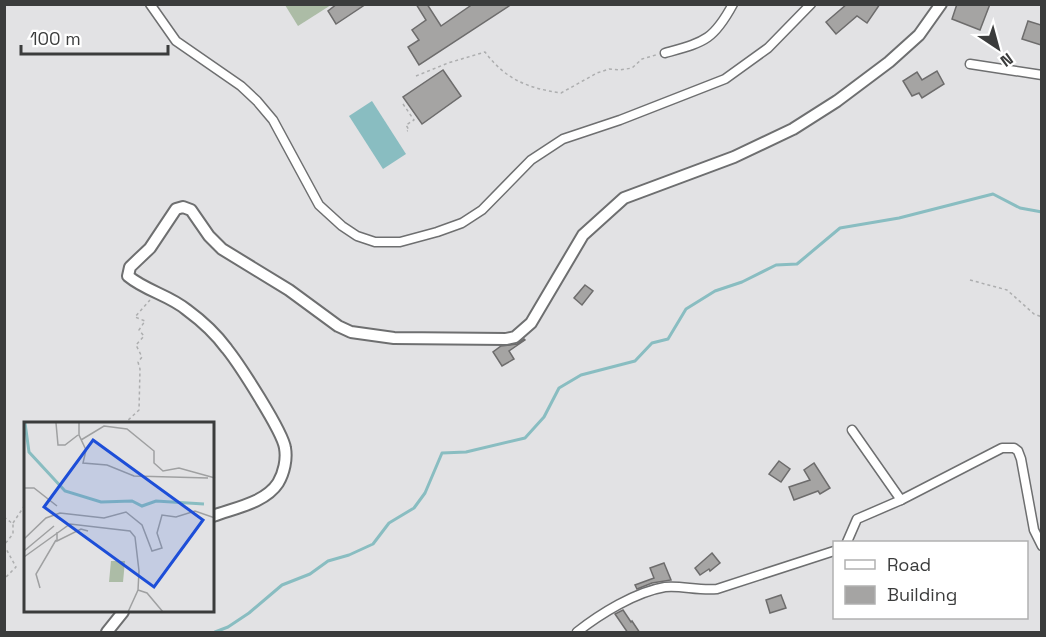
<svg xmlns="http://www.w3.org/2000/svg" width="1046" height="637" viewBox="0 0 1046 637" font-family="'Space Grotesk',sans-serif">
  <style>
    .green { fill: #acbca6 }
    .water { fill: #89bdc1 }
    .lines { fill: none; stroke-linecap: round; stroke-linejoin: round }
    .stream { stroke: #89bdc1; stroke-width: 3 }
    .building { fill: #a5a4a3; stroke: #6d6c6c; stroke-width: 1.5 }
    .minor-casing { stroke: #6e6f70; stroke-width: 11 }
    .tertiary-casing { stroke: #6e6f70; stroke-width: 14 }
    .path { stroke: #adaeaf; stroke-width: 1.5; stroke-dasharray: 3 3; stroke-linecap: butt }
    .minor { stroke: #fff; stroke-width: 8 }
    .tertiary { stroke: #fff; stroke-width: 10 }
    .inset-river { fill: none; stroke: #89bdc1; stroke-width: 3 }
    .inset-road { fill: none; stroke: #9fa0a1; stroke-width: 1.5 }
    .view { fill: #1d4ed8; fill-opacity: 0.15; stroke: #1d4ed8; stroke-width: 3 }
    .inset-edge { fill: none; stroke: #3b3c3c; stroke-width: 3 }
  </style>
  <rect width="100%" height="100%" fill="#e2e2e4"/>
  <!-- green -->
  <path class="green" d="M285,5H331L298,26Z"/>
  <!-- water -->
  <path class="water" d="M372,101L406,154L383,169L349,116Z"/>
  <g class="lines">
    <!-- stream -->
    <path class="stream" d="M215,632L228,627L249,613L282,585L310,574L328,561L349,555L373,544L389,523L414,508L425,493L442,453L466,452L525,438L544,417L559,388L581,375L635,361L652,343L668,339L686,309L715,291L742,282L776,265L797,264L840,228L899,218L993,194L1020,208L1042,212"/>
  </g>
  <!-- building -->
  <g class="building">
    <path d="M337,4H366L336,24L328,11Z"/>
    <path d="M416,4H427L441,26L473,4H512L419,65L408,47L419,40L412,30L426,20Z"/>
    <path d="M847,4H880L867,23L857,16L836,34L826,22Z"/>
    <path d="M957,4H990L980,30L952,19Z"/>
    <path d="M1028,21L1041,25V45L1022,39Z"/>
    <path d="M443,70L461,96L422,124L403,97Z"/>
    <path d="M937,71L944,84L922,98L919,93L912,96L903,81L917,72L922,80Z"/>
    <path d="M585,285L593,291L582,305L574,298Z"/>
    <path d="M524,339L525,340L509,351L514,359L502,366L493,352L501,346L517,344Z"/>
    <path d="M779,461L790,469L781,482L769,474Z"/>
    <path d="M814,463L830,488L820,494L818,491L794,500L789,487L810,480L804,470Z"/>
    <path d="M712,553L720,563L710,571L709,569L700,575L695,568Z"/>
    <path d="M664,563L671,580L652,583L637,589L635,585L654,578L650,568Z"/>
    <path d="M781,595L786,608L770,613L766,600Z"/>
    <path d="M623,610L631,622L632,621L640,633H628L615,614Z"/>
  </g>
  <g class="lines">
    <!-- minor casing -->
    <g class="minor-casing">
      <g id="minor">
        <path d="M150,4L176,41L241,86L257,101L273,120L319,205L342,226L357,236L375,242H400L437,232L462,223L482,210L531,160L563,139L620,120L725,79L768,48L811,4"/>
        <path d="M665,53C704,42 713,41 733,4"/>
        <path d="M970,64L1042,75"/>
        <path d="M852,430L901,500"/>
        <path d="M847,542L857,519L901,500L1002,448H1014L1018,451L1021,459L1034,530L1042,546"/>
        <path d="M577,632C600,614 635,592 665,587C680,585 699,591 717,589L834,551"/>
      </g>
    </g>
    <!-- tertiary casing -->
    <g class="tertiary-casing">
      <g id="tertiary">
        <path d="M213,516C234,508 265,503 278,483C284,473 287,459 285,448C283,432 239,364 227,349C216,334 202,321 187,310C169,295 146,291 128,276L130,267L150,248L176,209L183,207L191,210L209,236L222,249L289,290L338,326L351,332L394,338L506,339L515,337L531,323L583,235L624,198L734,157L793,129L837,101L889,62L919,35L941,4"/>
        <path d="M107,632L123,612"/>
      </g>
    </g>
    <!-- path -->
    <g class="path">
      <path d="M416,76L448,63L485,52C506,80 528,88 561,93L597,73L609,69L620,70L632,68L642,59L656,55"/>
      <path d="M403,104L414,120L406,125L409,130L407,131"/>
      <path d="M970,280L1007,290L1034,314L1042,317"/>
      <path d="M124,424L139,410L140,369L138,362L142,357L136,345L144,336L139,330L145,321L135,317L150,300"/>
      <path d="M4,517L13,524V534L4,545"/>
      <path d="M13,523L25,505L26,499"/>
      <path d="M4,545L16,567L4,579"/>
    </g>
    <!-- minor -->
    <use href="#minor" class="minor"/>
    <!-- tertiary -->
    <use href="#tertiary" class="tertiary"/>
  </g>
  <!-- overview -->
  <g transform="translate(24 422)">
    <rect width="190" height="190" fill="#e2e2e4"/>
    <path d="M87,139H101L99,160H85Z" fill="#acbca6"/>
    <path class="inset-river" d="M1,1L5,30L41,69L77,80L108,79L118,84L132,79L180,82"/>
    <path class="inset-road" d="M32,1L34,23H41L54,13M55,1V13L62,28L59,41L83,43L110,54L184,56M57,18L80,4L103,7L130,29V41L139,49L155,46L191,56M0,45V64M0,66H10L33,84M33,110V119L57,107L64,109M0,117L22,96L36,91L80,96L102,90L118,103L128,129L138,126L133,111L138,93L152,95L171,89L191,96M0,129L30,104M0,135L46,102L106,109L111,115L115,149L114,168L104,190M16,166L12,152L32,118M114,168L123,171L139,190"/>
    <path class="view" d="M69,18L179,98L130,165L20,85Z"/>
    <rect width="190" height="190" class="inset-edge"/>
  </g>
  <!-- border -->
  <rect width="1046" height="637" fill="none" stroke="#3b3c3c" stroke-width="12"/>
  <!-- legend -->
  <rect x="833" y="541" width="195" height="78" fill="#ffffff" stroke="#b1b1b1" stroke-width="1.5"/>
  <rect x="845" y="560" width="30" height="9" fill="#ffffff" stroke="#b1b1b1" stroke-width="1.5"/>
  <text x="887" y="571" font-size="18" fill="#3b3c3c">Road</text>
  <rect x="845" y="586" width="30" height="18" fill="#a5a4a3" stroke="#b1b1b1" stroke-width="1.5"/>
  <text x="887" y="601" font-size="18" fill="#3b3c3c">Building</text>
  <!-- north arrow -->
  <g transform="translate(998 48) rotate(144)" stroke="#ffffff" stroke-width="4.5" paint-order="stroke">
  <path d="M0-4.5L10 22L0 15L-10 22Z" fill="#3b3c3c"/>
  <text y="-9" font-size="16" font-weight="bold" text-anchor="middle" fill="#3b3c3c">N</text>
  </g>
  <!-- scale -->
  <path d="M21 45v9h147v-9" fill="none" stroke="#3b3c3c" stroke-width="3"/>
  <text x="30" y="45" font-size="18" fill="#3b3c3c" stroke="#ffffff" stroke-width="4.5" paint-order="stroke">100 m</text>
</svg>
